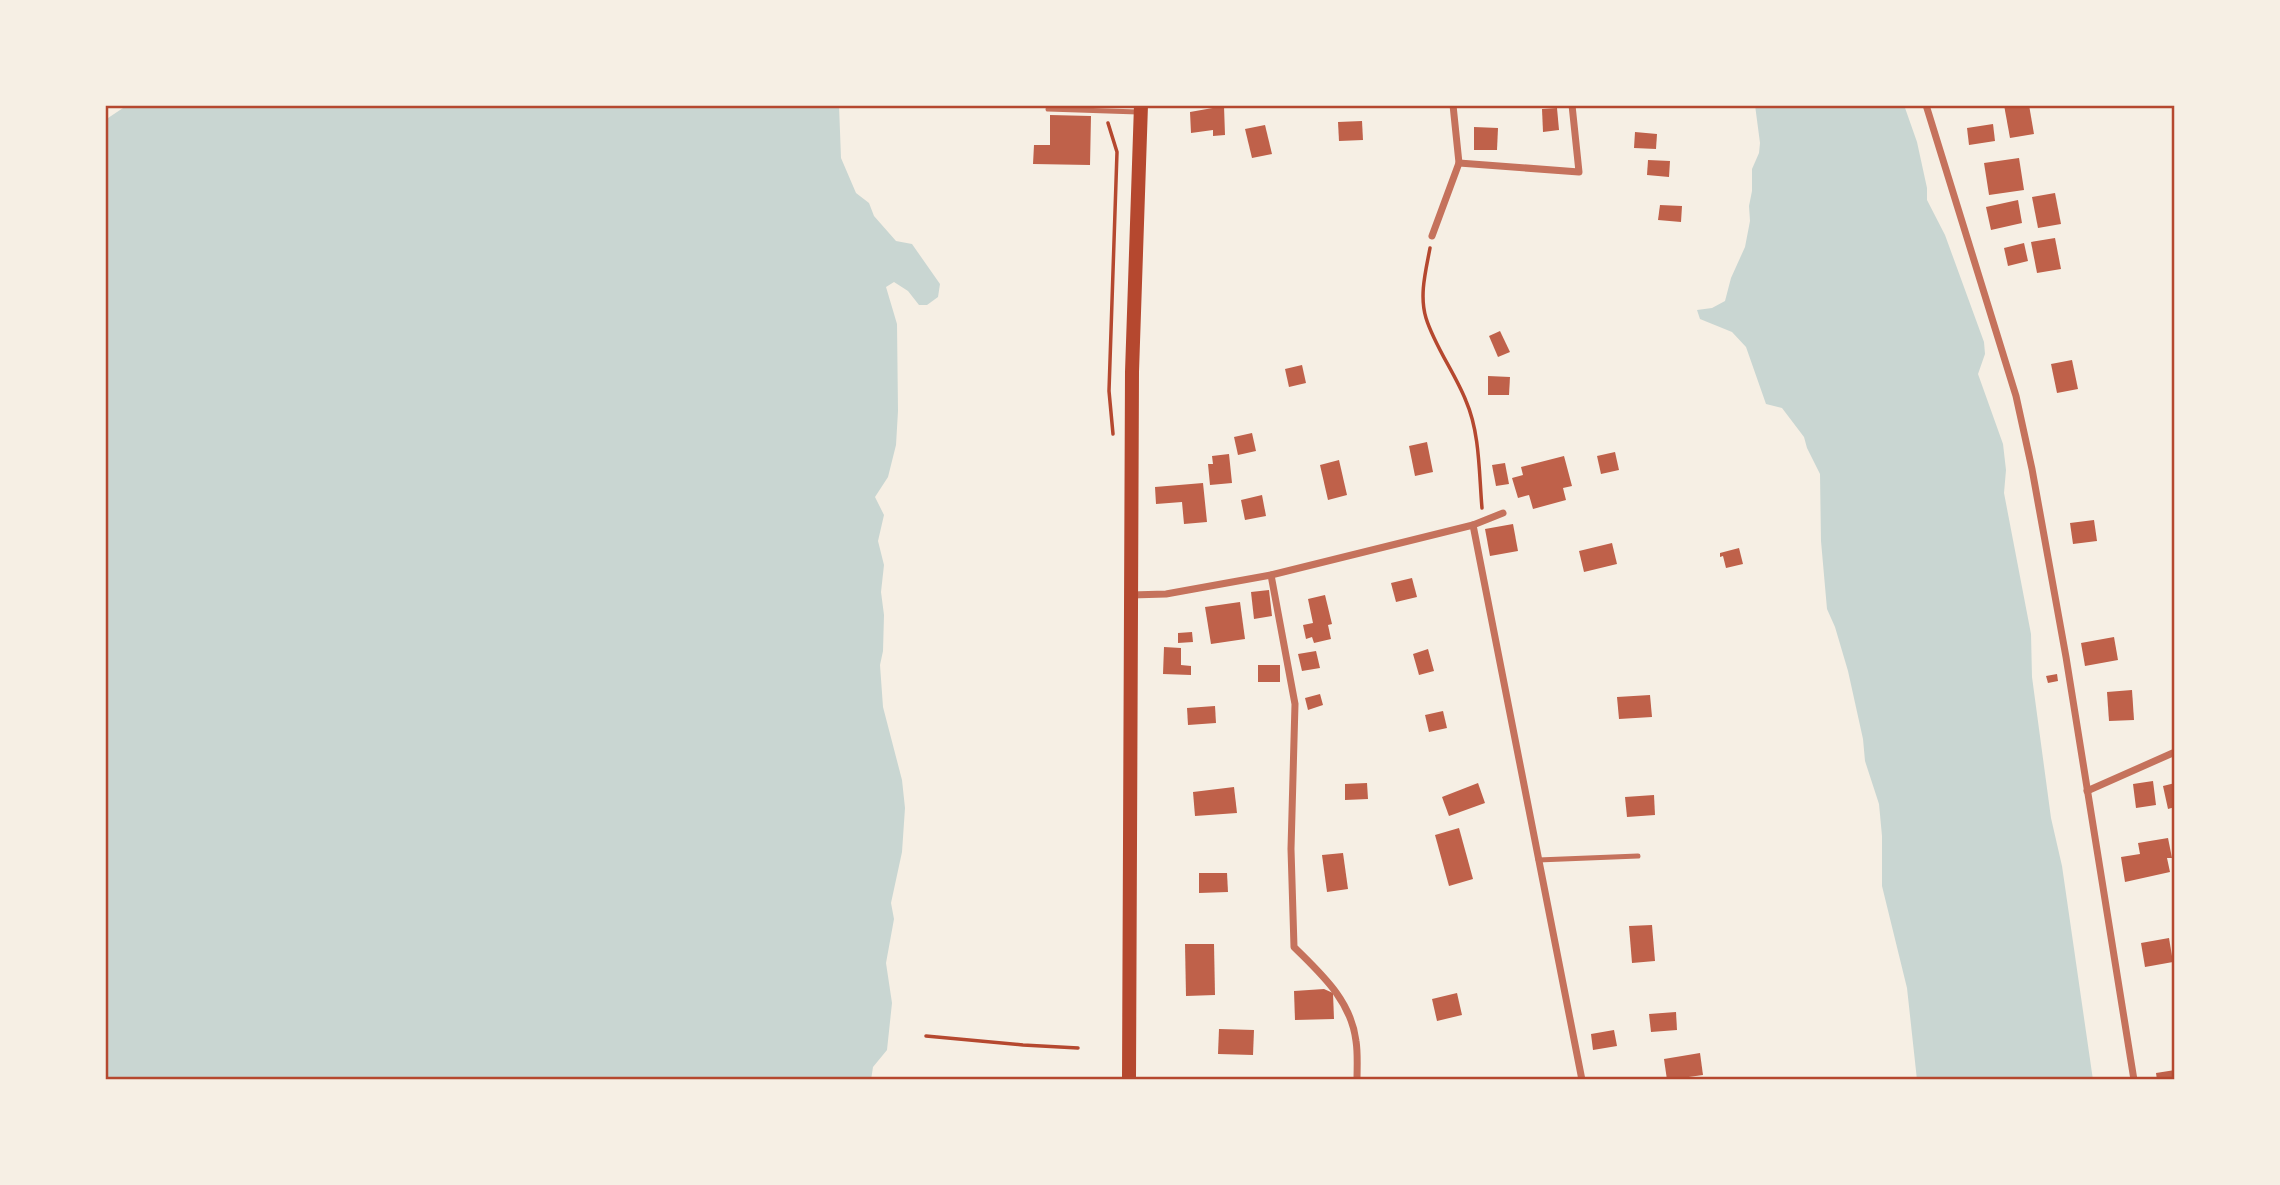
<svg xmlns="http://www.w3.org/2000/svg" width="2280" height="1185" viewBox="0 0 2280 1185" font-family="Raleway,sans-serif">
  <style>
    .water { fill: #c9d6d2 }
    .building { fill: #bf614a }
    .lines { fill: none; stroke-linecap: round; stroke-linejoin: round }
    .path { stroke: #b5482f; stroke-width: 3.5 }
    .service { stroke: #c5725c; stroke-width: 5 }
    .minor { stroke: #c5725c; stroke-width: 7 }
    .secondary { stroke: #b5482f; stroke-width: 14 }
    .neatline { fill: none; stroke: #b5482f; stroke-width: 2.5 }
  </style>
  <rect width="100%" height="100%" fill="#f6efe4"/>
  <!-- water -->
  <g class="water">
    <path d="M117,105H839L841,158L856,193L869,203L874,216L896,241L912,244L940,284L938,297L927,305H919L908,291L894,282L886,287L897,324L898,411L896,445L888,477L875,497L884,515L878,541L884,565L881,592L884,615L883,651L880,665L883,707L902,780L905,808L902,852L891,903L894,919L886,963L892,1003L887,1050L873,1067L871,1080H105V120L123,108Z"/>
    <path d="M1755,105H1904L1917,142L1927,188V200L1945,235L1984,342L1985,354L1978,374L2003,444L2006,470L2004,493L2031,634L2032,677L2051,818L2062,866L2093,1080H1917L1907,988L1882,886V836L1879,804L1865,761L1863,739L1848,671L1835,627L1827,609L1821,541L1820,474L1807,448L1804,437L1782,408L1766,404L1746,347L1732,332L1700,319L1697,310L1712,308L1725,301L1731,278L1745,247L1750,221L1749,206L1752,191V169L1759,153L1760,143Z"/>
  </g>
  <!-- building -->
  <g class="building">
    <path d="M2004,105H2029L2034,134L2010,138Z"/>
    <path d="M1224,106L1225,135L1213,136V130L1191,133L1190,112Z"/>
    <path d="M1557,108L1559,130L1543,132L1542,109Z"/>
    <path d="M1050,115L1091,116L1090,165L1033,164L1034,145H1050Z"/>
    <path d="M1362,121L1363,140L1339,141L1338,122Z"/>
    <path d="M1993,124L1995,141L1969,145L1967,128Z"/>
    <path d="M1265,125L1272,154L1252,158L1245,129Z"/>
    <path d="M1474,127L1498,128L1497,150H1474Z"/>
    <path d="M1635,132L1657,134L1656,149L1634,148Z"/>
    <path d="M2019,158L2024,190L1989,195L1984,163Z"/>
    <path d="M1648,160L1670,161L1669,177L1647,175Z"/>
    <path d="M2055,193L2061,224L2038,228L2032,197Z"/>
    <path d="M2018,200L2022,223L1991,230L1986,207Z"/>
    <path d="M1660,205L1682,206L1681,222L1658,220Z"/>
    <path d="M2055,238L2061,269L2037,273L2031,242Z"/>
    <path d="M2024,243L2028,261L2008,266L2004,248Z"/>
    <path d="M1500,331L1510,352L1498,357L1489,336Z"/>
    <path d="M2072,360L2078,389L2057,393L2051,364Z"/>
    <path d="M1302,365L1306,383L1289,387L1285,369Z"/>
    <path d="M1488,376L1510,377L1509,395H1488Z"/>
    <path d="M1252,433L1256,451L1238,455L1234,437Z"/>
    <path d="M1427,442L1433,472L1415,476L1409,446Z"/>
    <path d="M1615,452L1619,470L1601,474L1597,456Z"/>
    <path d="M1229,454L1232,483L1210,485L1208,464H1213L1212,456Z"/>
    <path d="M1564,456L1572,486L1563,488L1566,500L1533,509L1529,495L1518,498L1512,478L1523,475L1521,467Z"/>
    <path d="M1339,460L1347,495L1328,500L1320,465Z"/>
    <path d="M1505,463L1509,484L1496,486L1492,465Z"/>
    <path d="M1203,483L1207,522L1184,524L1182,502L1156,504L1155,487Z"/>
    <path d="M1262,495L1266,516L1245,520L1241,500Z"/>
    <path d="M2094,520L2097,541L2073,544L2070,523Z"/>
    <path d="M1513,524L1518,551L1490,556L1485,529Z"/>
    <path d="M1612,543L1617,564L1584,572L1579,551Z"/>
    <path d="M1739,548L1743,564L1726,568L1723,556L1720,557V553Z"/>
    <path d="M1412,578L1417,597L1396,602L1391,583Z"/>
    <path d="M1269,590L1272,616L1254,619L1251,592Z"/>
    <path d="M1325,595L1332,624L1328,625L1331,639L1314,643L1312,637L1306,639L1303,625L1313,623L1308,599Z"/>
    <path d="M1240,602L1245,639L1211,644L1205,607Z"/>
    <path d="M1192,632L1193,642L1178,643V633Z"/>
    <path d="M2114,637L2118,660L2085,666L2081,643Z"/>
    <path d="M1164,647L1181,648V665L1191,666V675L1163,674Z"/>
    <path d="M1428,649L1434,671L1419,675L1413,654Z"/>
    <path d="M1316,651L1320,668L1302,671L1298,654Z"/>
    <rect x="1258" y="665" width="22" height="17"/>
    <path d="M2057,674L2058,681L2048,683L2046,676Z"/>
    <path d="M2132,690L2134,720L2109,721L2107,692Z"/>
    <path d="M1320,694L1323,705L1308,710L1305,698Z"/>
    <path d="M1650,695L1652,717L1619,719L1617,697Z"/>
    <path d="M1215,706L1216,723L1188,725L1187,708Z"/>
    <path d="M1443,711L1447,728L1429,732L1425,715Z"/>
    <path d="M2153,781L2156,805L2136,808L2133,784Z"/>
    <path d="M1367,783L1368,799L1345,800V784Z"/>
    <path d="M1478,783L1485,803L1449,816L1442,797Z"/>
    <path d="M2175,783V807L2168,809L2163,786Z"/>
    <path d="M1234,787L1237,813L1195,816L1193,792Z"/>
    <path d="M1654,795L1655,815L1627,817L1625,797Z"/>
    <path d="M1459,828L1473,879L1449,886L1435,835Z"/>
    <path d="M2168,838L2172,858H2167L2170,872L2125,882L2121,857L2140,854L2138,843Z"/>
    <path d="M1343,853L1348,889L1327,892L1322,855Z"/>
    <path d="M1199,873H1227L1228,892L1199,893Z"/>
    <path d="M1652,925L1655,961L1632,963L1629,926Z"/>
    <path d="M2169,938L2173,962L2145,967L2141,943Z"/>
    <path d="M1185,944H1214L1215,995L1186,996Z"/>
    <path d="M1324,989L1333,993L1334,1019L1295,1020L1294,991Z"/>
    <path d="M1457,993L1462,1015L1437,1021L1432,999Z"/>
    <path d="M1676,1012L1677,1030L1651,1032L1649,1014Z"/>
    <path d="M1219,1029L1254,1030L1253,1055L1218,1054Z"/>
    <path d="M1614,1030L1617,1046L1593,1050L1591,1034Z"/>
    <path d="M1700,1053L1703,1075L1667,1080L1664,1059Z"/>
    <path d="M2175,1070V1080H2157L2156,1073Z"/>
  </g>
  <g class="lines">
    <!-- path -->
    <g class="path">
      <path d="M1108,123L1117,152L1109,391L1113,434"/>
      <path d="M1430,248C1426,270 1419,295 1426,318C1435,347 1455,373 1466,401C1480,433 1479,474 1482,508"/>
      <path d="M926,1036L1023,1045L1078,1048"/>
    </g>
    <!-- service -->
    <g class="service">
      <path d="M1048,109L1138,112"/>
      <path d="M1538,860L1638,856"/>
    </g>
    <!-- minor -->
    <g class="minor">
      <path d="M1453,105L1459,163"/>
      <path d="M1926,105L2016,396L2032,469L2066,657L2134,1080"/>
      <path d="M1432,236L1459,163L1579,172L1572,105"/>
      <path d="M1473,525L1582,1080"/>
      <path d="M1271,575L1295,704L1291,849L1294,947C1321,974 1351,1000 1356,1041C1358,1054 1357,1067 1357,1080"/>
      <path d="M1131,595L1166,594L1271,575L1473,525L1503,513"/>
      <path d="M2087,791L2175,752"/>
    </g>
    <!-- secondary -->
    <path class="secondary" d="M1129,1080L1132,372L1141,105"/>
  </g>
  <!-- border -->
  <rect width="2280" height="1185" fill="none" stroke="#f6efe4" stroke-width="214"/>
  <rect x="107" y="107" width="2066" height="971" class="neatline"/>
</svg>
